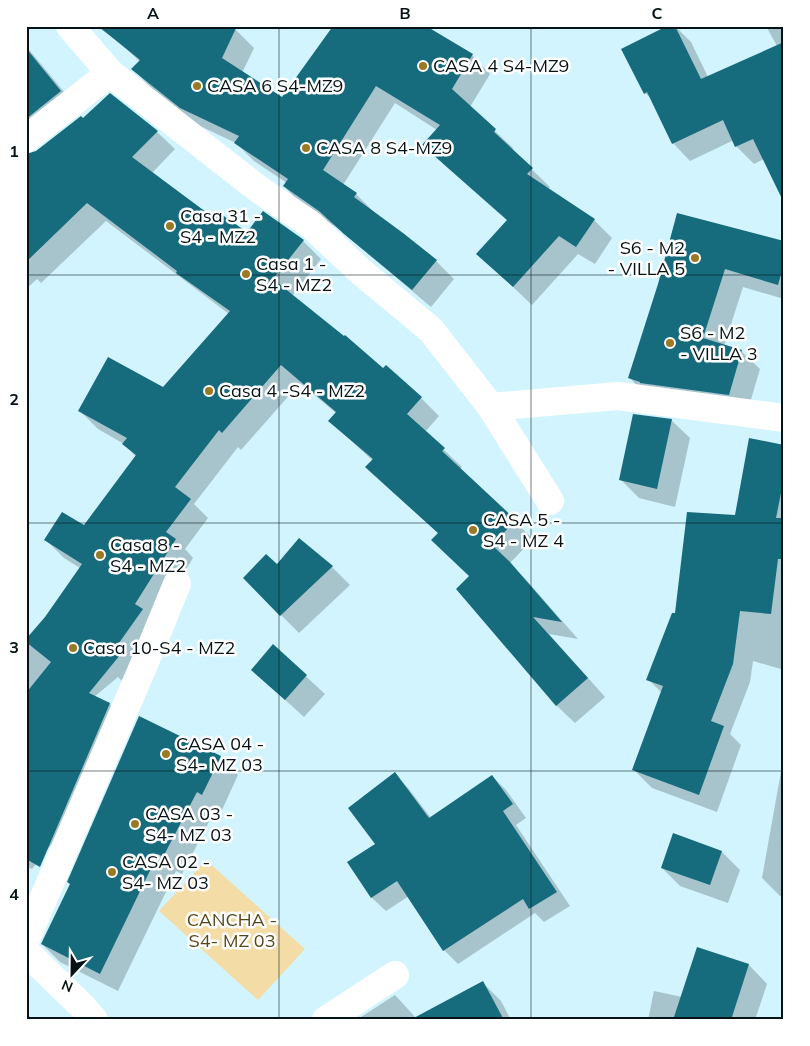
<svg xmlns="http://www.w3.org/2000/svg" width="810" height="1046" viewBox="0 0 810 1046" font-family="Mulish,sans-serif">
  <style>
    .green { fill: #f4dca6 }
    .shadow { fill: #0003 }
    .building { fill: #166b7d }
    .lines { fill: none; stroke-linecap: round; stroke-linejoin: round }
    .minor { stroke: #fff; stroke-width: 28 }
    .grid { fill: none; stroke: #061316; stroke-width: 1; stroke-opacity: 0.55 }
    .poi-dot { fill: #9a7923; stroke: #fff; stroke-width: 2 }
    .labels { text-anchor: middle; stroke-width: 5; stroke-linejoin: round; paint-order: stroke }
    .poi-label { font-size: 18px; fill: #061316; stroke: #fff; text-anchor: start }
    .park-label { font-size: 18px; fill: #584619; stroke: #fff }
    .neatline { fill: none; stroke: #061316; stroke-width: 2 }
    .grid-label { font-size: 16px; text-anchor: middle; font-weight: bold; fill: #061316 }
  </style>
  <rect width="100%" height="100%" fill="#d1f4ff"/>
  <!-- green -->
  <path class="green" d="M206,860L305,949L258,1000L159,911Z"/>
  <!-- shadow -->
  <g class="shadow">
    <path d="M96,26H229L236,30L254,48L242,73L282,98L472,55L490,74L470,107L513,148L512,150L550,187L548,189L594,220L612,238L595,264L578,254L532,305L478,254L508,221L442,163L437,130L395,103L343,185L356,194L374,212L436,261L454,279L431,307L339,229L302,205L284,186L287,183L254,161L236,143L200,126L151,88L133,69L140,62L121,43Z"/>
    <path d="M670,26H675L691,42L708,77L777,46L766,26H784V190L764,159L754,164L736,146L734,140L690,161L673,143L652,99L645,93Z"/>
    <path d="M26,46L79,110L29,152V155L36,153L84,120L157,132L175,149L152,173L214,220L247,234L299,237L321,259L292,296L383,370L421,398L439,416L425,432L462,467L460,469L533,539L510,563L528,582L578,639L549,634L605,697L575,723L556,705L470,577L439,534L385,485L373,461L330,421L336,413L300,383L241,450L238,447L194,504L208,518L185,549L193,558L154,622L123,682L118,677L94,697L110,704L128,722L79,809L32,869L26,866V641L46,617L80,568L64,558L46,540L84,526L136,457L124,444L98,429L80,411L163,389L229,314L106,221L41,283L37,279L26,289Z"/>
    <path d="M784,242V299L743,287L724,346L741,351L760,369L747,413L647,396L629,377L659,284Z"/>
    <path d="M671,420L690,438L675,507L639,498L621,480Z"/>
    <path d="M784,446V670L753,661L750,682L730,734L741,745L717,812L652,788L634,770L662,693L648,679L676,615L736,517Z"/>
    <path d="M277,566L332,567L350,585L299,633L244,578Z"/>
    <path d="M273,646L325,694L304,717L252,670Z"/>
    <path d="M220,757L238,775L221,812L215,810L182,874L176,871L118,991L60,962L42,944L71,884Z"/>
    <path d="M783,760H784V897L780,896L762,878Z"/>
    <path d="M394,774L408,788L431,818L492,776L506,790L526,818L516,825L570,906L544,922L535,913L458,964L444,950L409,896L386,911L372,898L348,862L377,844Z"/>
    <path d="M722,852L740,870L728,903L680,886L662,868Z"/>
    <path d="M697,949L749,965L767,984L755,1020H648L654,991L682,997Z"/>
    <path d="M482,982L501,1001L511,1020H362L361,1017L395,995L416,1018Z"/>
    <path d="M26,1013L33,1020H26Z"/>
  </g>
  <!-- building -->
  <g class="building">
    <path d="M98,26H237L222,58L282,97L333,26H426L473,54L452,89L496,129L494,132L533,168L527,174L595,219L576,247L559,236L513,287L476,254L507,220L422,145L440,125L376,86L323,170L357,193L354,197L403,233L437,260L412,290L344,234L319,211L283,186L288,179L234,143L239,136L180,108L131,69L140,60Z"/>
    <path d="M667,26H675L701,79L784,42V203L753,139L735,147L723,120L672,144L647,92L644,94L621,49Z"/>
    <path d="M26,48L61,91L26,119Z"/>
    <path d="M110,93L158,131L132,157L214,218L218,212L247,232L263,211L304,240L273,279L344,336L345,335L383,368L386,365L422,397L407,414L445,448L442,451L516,520L492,545L510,562L562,622L533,617L588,678L556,706L456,589L469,576L431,540L438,533L365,467L373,459L328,421L336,412L281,365L222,433L219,430L175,487L191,499L166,532L176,539L135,604L143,609L114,650L120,655L89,693L110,703L40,867L26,859V693L51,662L26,642V639L45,617L82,564L44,540L62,512L84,525L136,455L122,444L127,438L78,411L108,357L163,387L230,311L176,273L177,271L87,203L26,262V154L36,151L81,116L83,118Z"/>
    <path d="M677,213L784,241V264L778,285L725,269L703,338L742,350L729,395L640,383V382L628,378L658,284Z"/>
    <path d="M633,414L672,419L657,489L619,480Z"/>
    <path d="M749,438L784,445V478L776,518H784V559H778L771,614L740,611L733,664L711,721L724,726L699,795L632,770L663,686L646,680L672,613H675L687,512L735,515Z"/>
    <path d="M299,538L333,566L280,616L243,578L266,554L277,564Z"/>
    <path d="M273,644L307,675L285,700L251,670Z"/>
    <path d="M139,716L221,756L202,795L197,792L163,857L158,854L100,974L41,944L70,884L67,882Z"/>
    <path d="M395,772L429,818L492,775L513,804L503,811L557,892L529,909L523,899L443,951L397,881L371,898L347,862L375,844L348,808Z"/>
    <path d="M673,833L722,851L710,885L661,868Z"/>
    <path d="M697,947L749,964L731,1020H673Z"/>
    <path d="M483,981L504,1020H410Z"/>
  </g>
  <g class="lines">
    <!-- minor -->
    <g class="minor">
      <path d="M70,26L110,73L257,188L310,224L360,271L431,330L491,407L550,501"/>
      <path d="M26,139L110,73"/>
      <path d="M491,407L618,396L784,418"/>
      <path d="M26,939L145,662L177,584"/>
      <path d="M26,952L82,1006L94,1020"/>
      <path d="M326,1020L395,975"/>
    </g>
  </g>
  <!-- grid -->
  <path class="grid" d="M279,26V1020M531,26V1020M26,275H784M26,523H784M26,771H784"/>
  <!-- markers -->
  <g class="poi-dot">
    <circle cx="423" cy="66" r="5"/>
    <circle cx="197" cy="86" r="5"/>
    <circle cx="306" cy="148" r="5"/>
    <circle cx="170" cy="226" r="5"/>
    <circle cx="695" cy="258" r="5"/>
    <circle cx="246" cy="274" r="5"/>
    <circle cx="670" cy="343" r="5"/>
    <circle cx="209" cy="391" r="5"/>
    <circle cx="473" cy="530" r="5"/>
    <circle cx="100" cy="555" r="5"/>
    <circle cx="73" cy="648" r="5"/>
    <circle cx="166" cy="754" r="5"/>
    <circle cx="135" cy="824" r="5"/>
    <circle cx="112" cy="872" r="5"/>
  </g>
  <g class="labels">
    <!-- poi labels -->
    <g class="poi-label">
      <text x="433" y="72">CASA 4 S4-MZ9</text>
      <text x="207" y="92">CASA 6 S4-MZ9</text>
      <text x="316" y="154">CASA 8 S4-MZ9</text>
      <text x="180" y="222">Casa 31 -<tspan x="180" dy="21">S4 - MZ2</tspan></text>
      <text x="685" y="254" text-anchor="end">S6 - M2<tspan x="685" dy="21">- VILLA 5</tspan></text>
      <text x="256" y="270">Casa 1 -<tspan x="256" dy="21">S4 - MZ2</tspan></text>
      <text x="680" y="339">S6 - M2<tspan x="680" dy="21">- VILLA 3</tspan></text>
      <text x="219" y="397">Casa 4 -S4 - MZ2</text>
      <text x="483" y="526">CASA 5 -<tspan x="483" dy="21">S4 - MZ 4</tspan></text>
      <text x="110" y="551">Casa 8 -<tspan x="110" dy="21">S4 - MZ2</tspan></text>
      <text x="83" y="654">Casa 10-S4 - MZ2</text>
      <text x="176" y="750">CASA 04 -<tspan x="176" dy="21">S4- MZ 03</tspan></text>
      <text x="145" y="820">CASA 03 -<tspan x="145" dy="21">S4- MZ 03</tspan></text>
      <text x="122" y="868">CASA 02 -<tspan x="122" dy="21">S4- MZ 03</tspan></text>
    </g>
    <!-- park labels -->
    <g class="park-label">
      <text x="232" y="926">CANCHA -<tspan x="232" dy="21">S4- MZ 03</tspan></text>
    </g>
  </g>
  <!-- border -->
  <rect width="810" height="1046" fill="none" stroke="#ffffff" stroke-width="55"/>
  <!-- north arrow -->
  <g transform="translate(72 974) rotate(202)" stroke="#ffffff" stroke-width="4" paint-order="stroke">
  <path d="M0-4L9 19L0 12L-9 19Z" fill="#061316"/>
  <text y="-8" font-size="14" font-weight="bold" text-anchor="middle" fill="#061316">N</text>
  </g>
  <rect x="28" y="28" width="754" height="990" class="neatline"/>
  <g class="grid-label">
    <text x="153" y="19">A</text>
    <text x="405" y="19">B</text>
    <text x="657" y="19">C</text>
    <text x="14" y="157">1</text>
    <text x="14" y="405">2</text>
    <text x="14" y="653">3</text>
    <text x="14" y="900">4</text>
  </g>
</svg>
